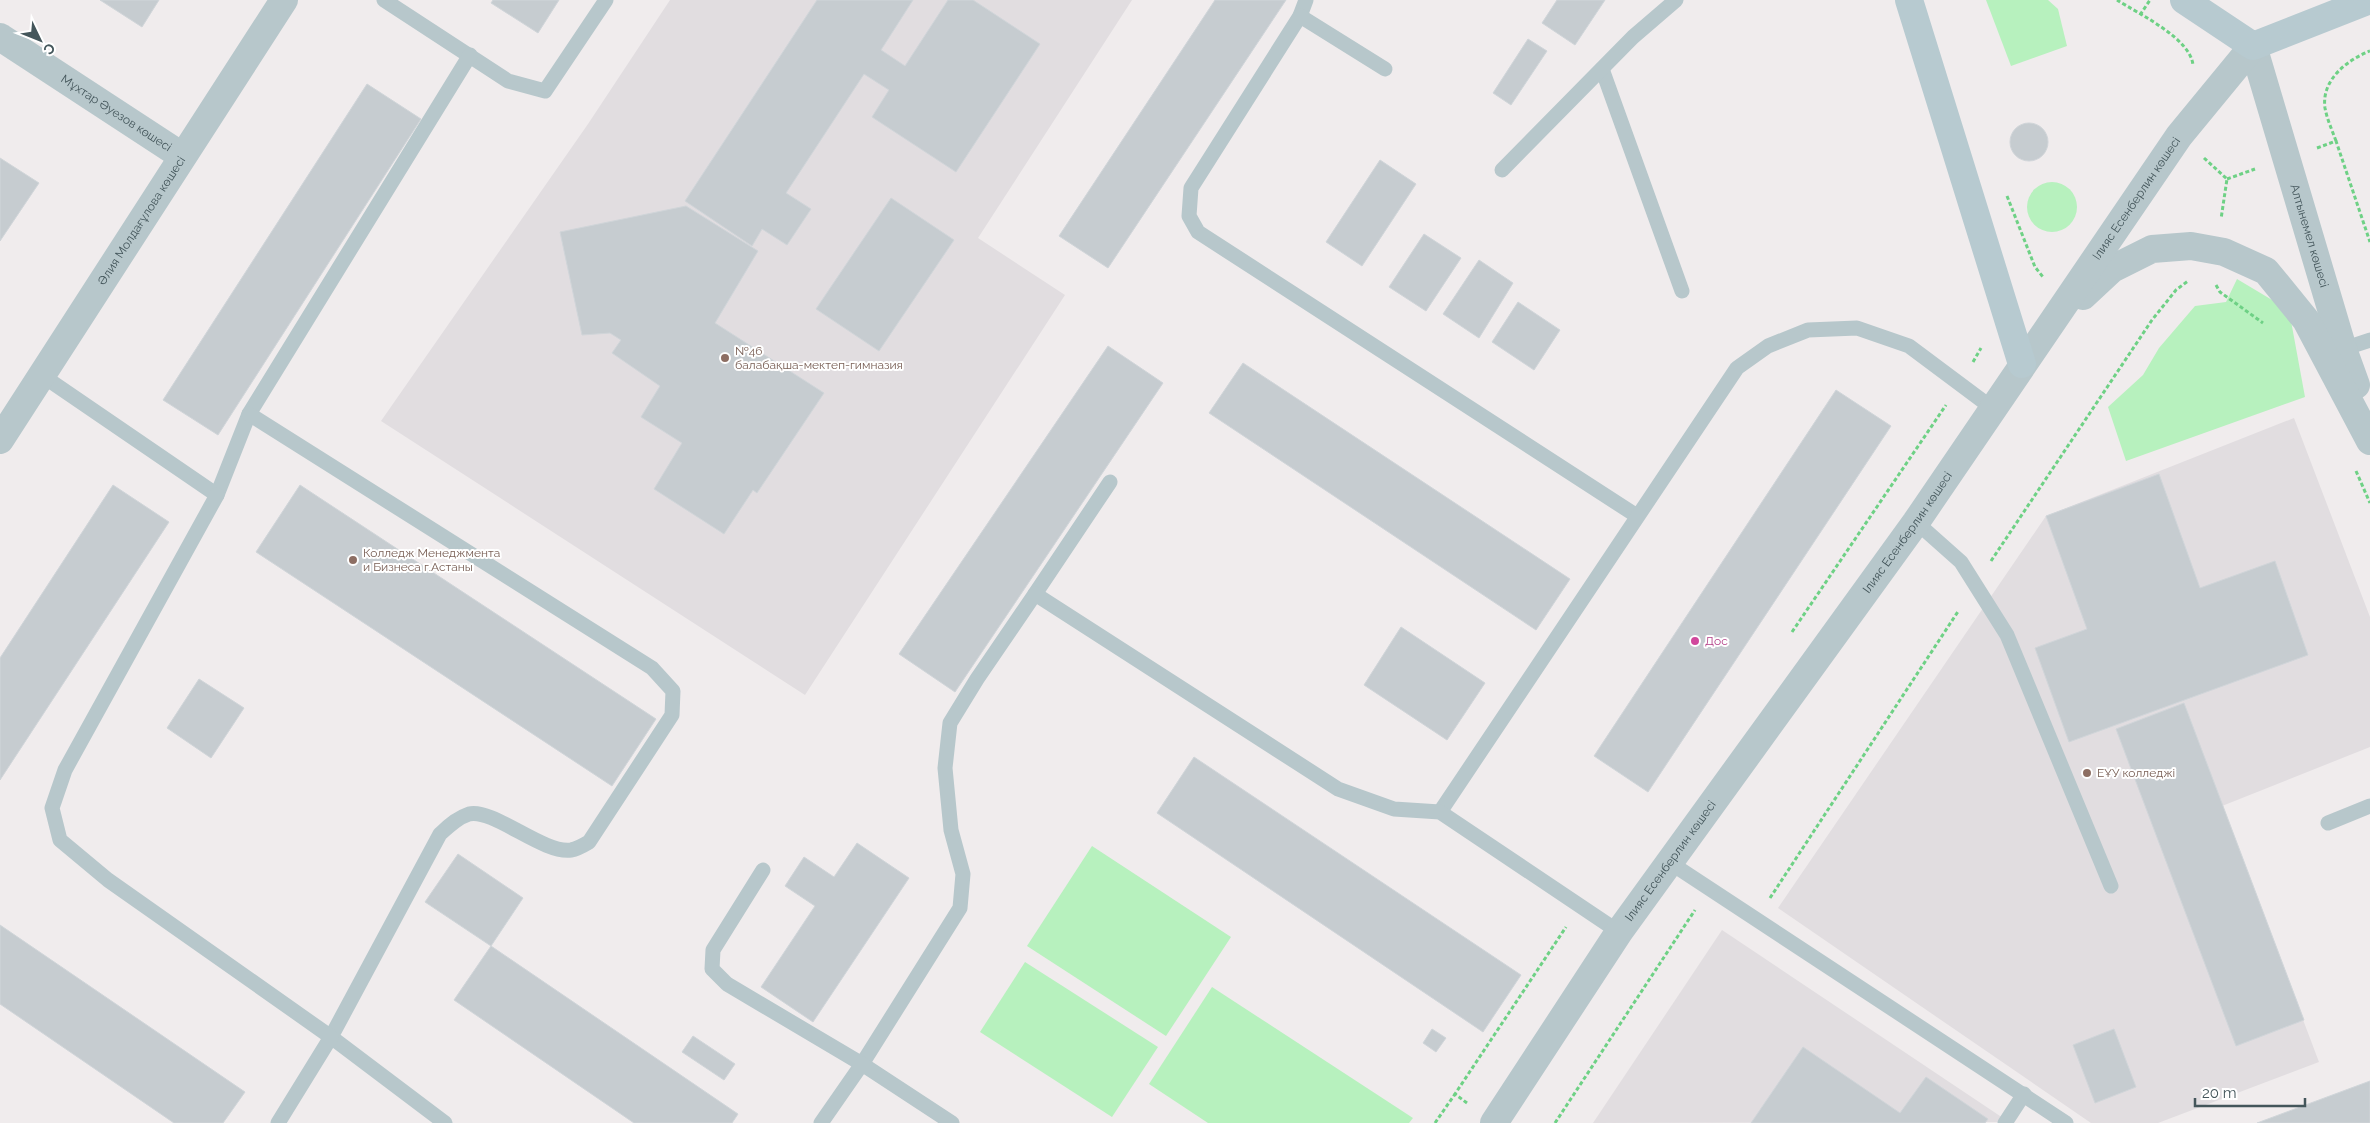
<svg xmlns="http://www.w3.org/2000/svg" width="2370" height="1123" viewBox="0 0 2370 1123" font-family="Raleway,sans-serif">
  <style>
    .education { fill: #e1dde0 }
    .green { fill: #b7f1be }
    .building { fill: #c6ccd0; stroke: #d0d5d9 }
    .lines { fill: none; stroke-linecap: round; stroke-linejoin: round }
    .path { stroke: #6ed185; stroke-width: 3; stroke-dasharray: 4 2.5; stroke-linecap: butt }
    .service { stroke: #b7c7cb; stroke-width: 15 }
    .tertiary { stroke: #b7c7cb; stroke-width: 28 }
    .secondary { stroke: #b7cad0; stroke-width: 28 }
    .education-dot { fill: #8d6e63; stroke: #fff; stroke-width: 2 }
    .hotel-dot { fill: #d1479c; stroke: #fff; stroke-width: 2 }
    .labels { text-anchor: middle; stroke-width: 4; stroke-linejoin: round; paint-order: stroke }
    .street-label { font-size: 12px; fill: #44565b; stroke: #fff }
    .education-label { font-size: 12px; fill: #785e54; stroke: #fff; text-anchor: start }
    .hotel-label { font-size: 12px; fill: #b23c85; stroke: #fff; text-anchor: start }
  </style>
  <rect width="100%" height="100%" fill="#f0eced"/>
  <!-- education -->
  <g class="education">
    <path d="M670,0H1132L978,238L1065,295L805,695L381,421L588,124Z"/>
    <path d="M2294,418L2370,617V747L2222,806L2319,1062L2158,1123H2091L1778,908L2046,516Z"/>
    <path d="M1722,930L2009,1122L1593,1123Z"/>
  </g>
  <!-- green -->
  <g class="green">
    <path d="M1986,0H2048L2058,9L2067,46L2011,66Z"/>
    <circle cx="2052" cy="207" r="25"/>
    <path d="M2237,279L2289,310L2305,397L2126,461L2108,407L2143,375L2159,348L2195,306L2226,302Z"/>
    <path d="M1092,846L1231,937L1166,1036L1027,946Z"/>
    <path d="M1025,962L1158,1047L1112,1117L980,1032Z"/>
    <path d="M1212,987L1413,1118L1409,1123H1208L1149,1084Z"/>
  </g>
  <!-- building -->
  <g class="building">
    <path d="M100,0H159L142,27Z"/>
    <path d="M493,0H559L538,33L491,3Z"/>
    <path d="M817,0H913L881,50L905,66L948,0H973L1040,44L956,172L872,117L889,90L864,74L786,193L811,209L787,245L762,229L752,246L685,201Z"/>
    <path d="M1215,0H1286L1108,268L1059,236Z"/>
    <path d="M1557,0H1605L1575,45L1542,23Z"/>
    <path d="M1528,39L1547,51L1511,105L1493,93Z"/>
    <path d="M367,84L421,119L218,435L163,400Z"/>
    <circle cx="2029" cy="142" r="19"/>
    <path d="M0,158L39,183L0,241Z"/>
    <path d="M1380,160L1416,184L1362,266L1326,242Z"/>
    <path d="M891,198L954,240L879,351L816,309Z"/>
    <path d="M686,206L758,251L715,323L824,393L757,493L753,490L724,534L654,489L682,443L641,417L660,386L612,353L621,340L610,333L582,335L560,232Z"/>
    <path d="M1424,234L1461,258L1426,311L1389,287Z"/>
    <path d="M1479,260L1513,283L1479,338L1443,314Z"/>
    <path d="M1518,302L1560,330L1534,370L1492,342Z"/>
    <path d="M1108,346L1163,383L955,692L899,654Z"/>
    <path d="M1243,363L1570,579L1536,630L1209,413Z"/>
    <path d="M1836,390L1891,426L1648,792L1594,756Z"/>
    <path d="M2159,474L2200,588L2275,561L2308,655L2069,742L2035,648L2087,629L2046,516Z"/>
    <path d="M113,485L169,522L0,780V658Z"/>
    <path d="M300,485L656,719L612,786L256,552Z"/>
    <path d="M1401,627L1485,683L1447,740L1364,685Z"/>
    <path d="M199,679L244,708L211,758L167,728Z"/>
    <path d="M2184,703L2304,1020L2236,1046L2116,729Z"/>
    <path d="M1194,757L1521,975L1483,1032L1157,813Z"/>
    <path d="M857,843L909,878L813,1022L761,987L815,906L785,886L804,857L834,877Z"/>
    <path d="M458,854L523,898L491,946L425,902Z"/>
    <path d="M0,925L245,1092L223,1123H174L0,1004Z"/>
    <path d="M491,946L738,1114L732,1123H634L454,1000Z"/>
    <path d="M1432,1029L1446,1038L1436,1052L1423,1043Z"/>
    <path d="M2114,1029L2136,1087L2095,1103L2073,1045Z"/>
    <path d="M693,1036L735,1064L724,1080L682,1052Z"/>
    <path d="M1803,1047L1900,1113L1926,1077L1988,1119L1985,1123H1751Z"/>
    <path d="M2370,1081V1123H2257Z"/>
  </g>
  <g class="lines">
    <!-- path -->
    <g class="path">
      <path d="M2117,0C2139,14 2192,39 2193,66"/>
      <path d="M2140,15L2150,0"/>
      <path d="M2336,141C2332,130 2327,119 2325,108C2321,80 2347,60 2370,51"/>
      <path d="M2317,148L2336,141L2370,242"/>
      <path d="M2204,158L2227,179L2221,219"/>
      <path d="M2227,179L2255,169"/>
      <path d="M2007,196L2035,267L2043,277"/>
      <path d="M2216,285L2220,292L2263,323"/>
      <path d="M1973,362L1981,348"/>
      <path d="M2356,471L2370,503"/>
      <path d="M1991,561L2152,320L2176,290L2188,281"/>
      <path d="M1792,632L1946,405"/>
      <path d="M1770,898L1959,610"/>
      <path d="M1467,1103L1455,1094L1566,927"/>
      <path d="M1435,1123L1455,1094"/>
      <path d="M1555,1123L1695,910"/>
    </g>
    <!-- service -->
    <g class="service">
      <path d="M384,0L508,81L545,91L606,0"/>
      <path d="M1306,0L1300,16L1191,188L1189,216L1198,232L1637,516"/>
      <path d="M1300,16L1385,69"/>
      <path d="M1602,69L1682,291"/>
      <path d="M1502,170L1633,37L1676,0"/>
      <path d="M2343,349L2370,340"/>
      <path d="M40,374L217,495L249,414L470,55"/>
      <path d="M249,414L652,668L673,691L672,715L589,842C584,845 577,849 571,850C543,854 493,808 469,814C457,818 449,826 440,834L331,1037L445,1123"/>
      <path d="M217,495L65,770L52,808L60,840L108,880L331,1037L278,1123"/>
      <path d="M1916,522L1961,562L2007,635L2111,886"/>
      <path d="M1035,594L1110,482"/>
      <path d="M1440,812L1737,368L1768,346L1808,330L1857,328L1909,346L1992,408"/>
      <path d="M2328,823L2370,806"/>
      <path d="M1669,862L2066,1123"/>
      <path d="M763,870L713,950L712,969L727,984L862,1064L960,908L963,874L951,830L945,768L950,723L977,679L1035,594L1338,789L1394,809L1440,812L1619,932"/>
      <path d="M821,1123L862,1064L952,1123"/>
      <path d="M2005,1123L2024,1094"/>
    </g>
    <!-- tertiary -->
    <g class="tertiary">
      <path id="s1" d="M0,37L182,156"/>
      <path id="s2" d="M2253,46L2343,349L2356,385"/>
      <path d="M2083,296L2112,269L2152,249L2191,246L2224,252L2266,271L2306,320L2370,441"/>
      <path id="s3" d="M0,440L284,0"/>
      <path id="s4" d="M1494,1123L1619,932L1916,522L2179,136L2253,46"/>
    </g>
    <!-- secondary -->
    <g class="secondary">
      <path d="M1909,0L2022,364"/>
      <path d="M2184,0L2253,46L2370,0"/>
    </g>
  </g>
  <!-- markers -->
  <g class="education-dot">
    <circle cx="725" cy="358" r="5"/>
    <circle cx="353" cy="560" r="5"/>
    <circle cx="2087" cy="773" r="5"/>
  </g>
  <circle class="hotel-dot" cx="1695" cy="641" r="5"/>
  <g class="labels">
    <!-- street labels -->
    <g class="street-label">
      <text dy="4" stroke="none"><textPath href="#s1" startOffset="139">Мұхтар Әуезов көшесі</textPath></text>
      <text dy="4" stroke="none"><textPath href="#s4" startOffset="1126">Ілияс Есенберлин көшесі</textPath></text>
      <text dy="4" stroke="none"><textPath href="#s3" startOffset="261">Әлия Молдағұлова көшесі</textPath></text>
      <text dy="4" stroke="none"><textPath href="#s2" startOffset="198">Алтынемел көшесі</textPath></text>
      <text dy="4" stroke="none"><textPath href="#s4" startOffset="721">Ілияс Есенберлин көшесі</textPath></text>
      <text dy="4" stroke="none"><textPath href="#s4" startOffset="316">Ілияс Есенберлин көшесі</textPath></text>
    </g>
    <!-- education labels -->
    <g class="education-label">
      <text x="735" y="355">№46<tspan x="735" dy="14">балабақша-мектеп-гимназия</tspan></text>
      <text x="363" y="557">Колледж Менеджмента<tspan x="363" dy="14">и Бизнеса г.Астаны</tspan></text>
      <text x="2097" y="777">ЕҰУ колледжі</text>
    </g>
    <!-- hotel labels -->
    <g class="hotel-label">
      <text x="1705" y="645">Дос</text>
    </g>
  </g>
  <!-- north arrow -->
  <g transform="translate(40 40) rotate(133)" stroke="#ffffff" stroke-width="4" paint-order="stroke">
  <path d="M0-4L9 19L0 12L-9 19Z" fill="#44565b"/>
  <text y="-8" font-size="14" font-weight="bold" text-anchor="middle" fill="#44565b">С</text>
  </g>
  <!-- scale -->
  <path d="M2195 1098v8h110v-8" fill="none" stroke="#44565b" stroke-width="2.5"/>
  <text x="2202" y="1098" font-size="15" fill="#44565b" stroke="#ffffff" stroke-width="4" paint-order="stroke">20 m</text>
</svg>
